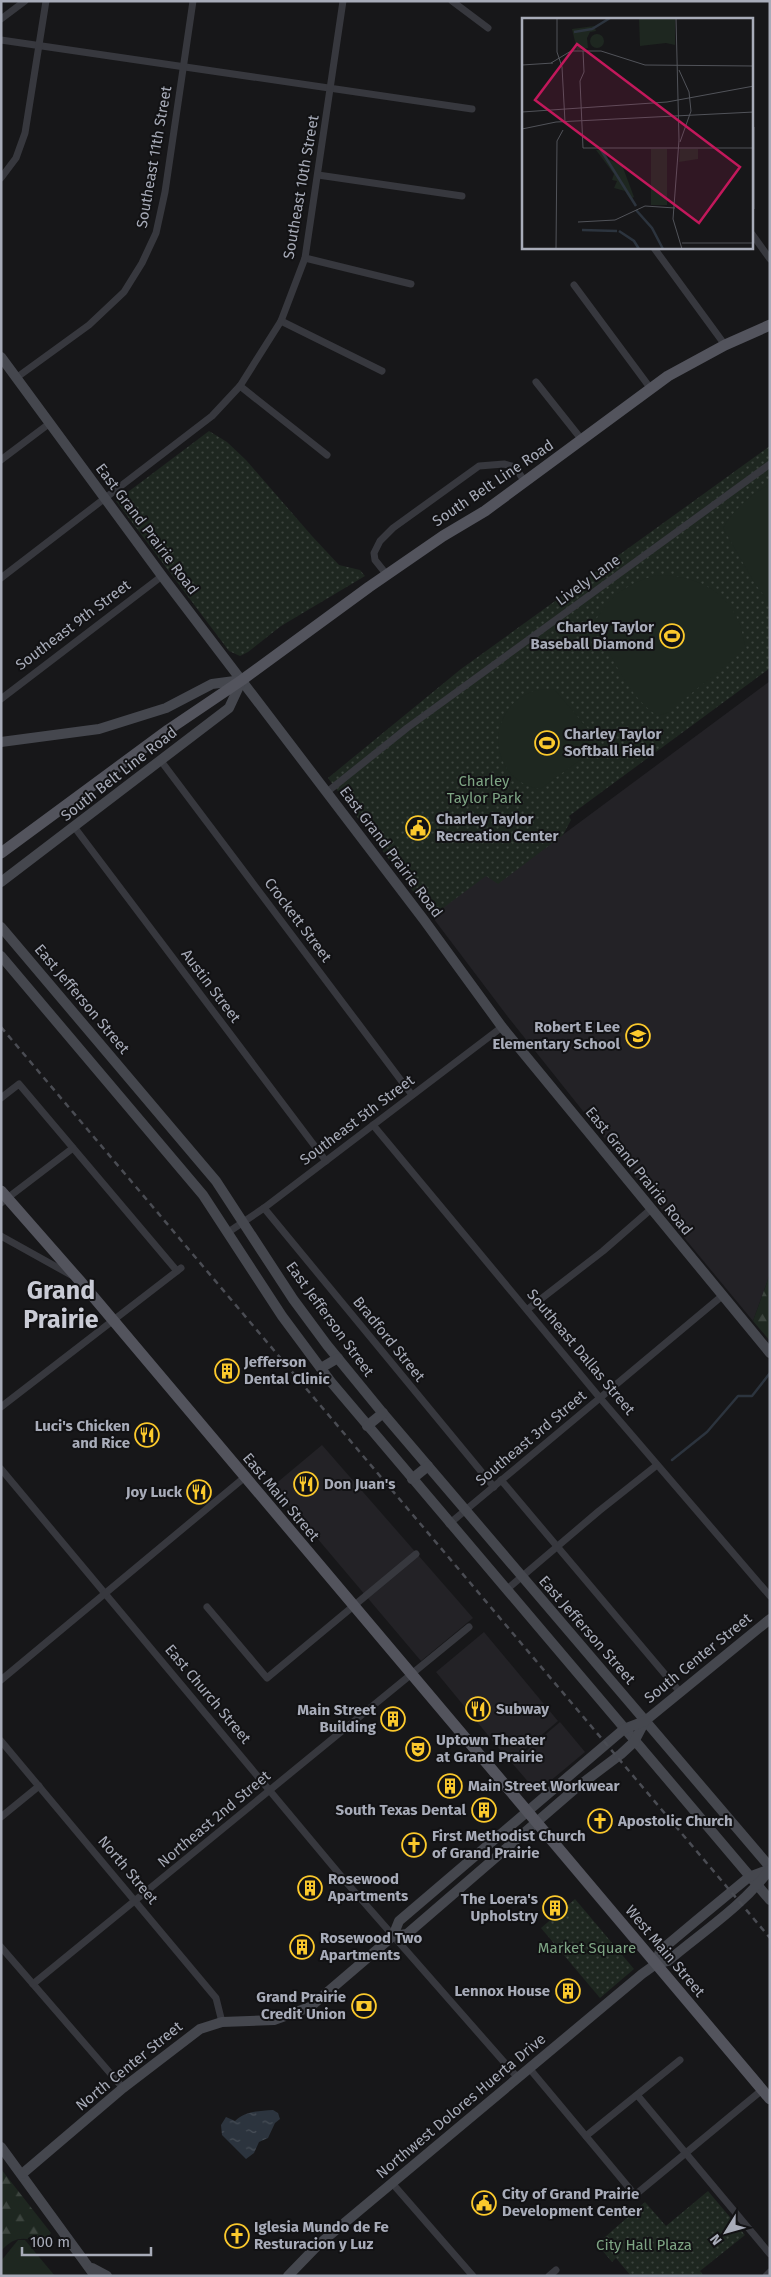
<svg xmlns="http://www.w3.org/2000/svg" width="771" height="2277" viewBox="0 0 771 2277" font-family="'Fira Sans',sans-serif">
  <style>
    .built { fill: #232226 }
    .grass { fill: url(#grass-dots) }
    .forest { fill: url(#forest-firs) }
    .garden { fill: #1e2720 }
    .water { fill: url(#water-ripples) }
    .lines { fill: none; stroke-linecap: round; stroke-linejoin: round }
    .stream { stroke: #2c343e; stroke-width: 2.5 }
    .street { stroke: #37383e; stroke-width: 7 }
    .secondary { stroke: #45474e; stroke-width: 10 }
    .primary { stroke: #53545d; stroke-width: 11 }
    .rail { stroke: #4a4c53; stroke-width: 2.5; stroke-dasharray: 6 5; stroke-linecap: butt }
    .labels { text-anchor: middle; stroke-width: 4; stroke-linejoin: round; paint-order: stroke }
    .street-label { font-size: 15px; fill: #a8acb9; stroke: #121214 }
    .poi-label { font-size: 15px; font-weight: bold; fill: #a8acb9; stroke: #121214; text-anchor: start }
    .park-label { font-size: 15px; fill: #7ea584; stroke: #121214 }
    .town-label { font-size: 25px; font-weight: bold; fill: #c9cbd5; stroke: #121214 }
    .inset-river { fill: none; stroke: #2c343e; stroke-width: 2.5 }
    .inset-road { fill: none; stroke: #515359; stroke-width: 1 }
    .view { fill: #c2185b; fill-opacity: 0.15; stroke: #c2185b; stroke-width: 2.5 }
    .inset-edge { fill: none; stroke: #a8acb9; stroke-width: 2.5 }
  </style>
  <defs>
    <pattern id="grass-dots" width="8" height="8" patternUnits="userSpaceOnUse" patternTransform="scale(1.25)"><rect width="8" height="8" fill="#1e2720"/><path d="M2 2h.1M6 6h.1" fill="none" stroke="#3c443e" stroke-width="1.8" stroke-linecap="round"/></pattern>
    <pattern id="forest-firs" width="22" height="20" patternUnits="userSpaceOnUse" patternTransform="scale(1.25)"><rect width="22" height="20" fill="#1e2720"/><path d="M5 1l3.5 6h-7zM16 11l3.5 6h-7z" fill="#3c443e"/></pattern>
    <pattern id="water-ripples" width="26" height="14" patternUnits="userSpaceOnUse" patternTransform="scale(1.25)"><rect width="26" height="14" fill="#2c343e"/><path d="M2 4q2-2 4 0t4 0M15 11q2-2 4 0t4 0" fill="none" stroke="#484f58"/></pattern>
  </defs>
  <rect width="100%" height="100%" fill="#171719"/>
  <!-- built -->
  <g class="built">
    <path d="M770,681V1274L753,1321L677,1229L508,1017L421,902L464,873L480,871L498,883Z"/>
    <path d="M322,1445L473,1618L421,1661L273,1486Z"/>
    <path d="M484,1632L558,1721L510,1762L436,1672Z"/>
    <path d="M560,1722L585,1752L537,1792L512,1763Z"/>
  </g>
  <!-- grass -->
  <g class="grass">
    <path d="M209,431L227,442L246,460L312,536L339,565L360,570L365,576L281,626L248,652L240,656L229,651L116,501Z"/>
    <path d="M770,446V668L569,816L571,820L563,835L498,884L486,876L435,914L424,900L421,902L328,778L461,669Z"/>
    <path d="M575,1899L634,1969L600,1998L541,1928Z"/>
    <path d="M708,2191L745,2235L700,2271L704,2276H631L616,2258L612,2262L597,2244L645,2202L666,2226Z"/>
  </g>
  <!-- forest -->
  <g class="forest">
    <path d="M770,1274V1341L753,1321Z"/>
    <path d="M1,2169L51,2233L43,2242C23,2238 16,2235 1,2251Z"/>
  </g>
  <!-- garden -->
  <g class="garden">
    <path d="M770,484V604L754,582L723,528C735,508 749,496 770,484Z"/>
    <path d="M656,575C690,575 721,586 737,618C742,627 743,639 746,648L669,712L658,716C627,696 612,655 594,623C611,595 625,585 656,575Z"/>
    <path d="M554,689L595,737L594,750L540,789C487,780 484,708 534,691C540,689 548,690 554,689Z"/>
    <path d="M18,2240H25L55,2276H1V2261Z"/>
  </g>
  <!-- water -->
  <path class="water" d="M273,2110L278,2113L280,2119L275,2123L268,2138L259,2142L254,2153L246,2159L222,2135L221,2125L226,2117L235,2121C245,2111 259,2111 273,2110Z"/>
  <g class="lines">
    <!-- stream -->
    <path class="stream" d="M672,1460L707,1432L738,1396H752L770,1373"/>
    <!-- street -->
    <g class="street">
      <path d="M452,1L488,28"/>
      <path d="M1,19L25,1"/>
      <path d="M1,40L472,109"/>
      <path d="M318,175L462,196"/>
      <path d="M1,178L16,158L25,133L46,1"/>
      <path d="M752,234L770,259"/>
      <path d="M654,248L725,345"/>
      <path d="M305,258L411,284"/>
      <path d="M574,285L651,389"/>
      <path d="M281,321L382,371"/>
      <path d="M16,378L89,325L124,292L142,263L156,233L165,192L193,1"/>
      <path d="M536,382L582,440"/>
      <path d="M240,386L327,455"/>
      <path d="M1,460L50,423"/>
      <path d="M387,575L375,560L374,553L380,541L393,528L479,466L504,464L515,467L525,482"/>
      <path d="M1,578L212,416L240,386L281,321L305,258L343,1"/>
      <path d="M1,699L162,576"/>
      <path d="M161,761L412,1095"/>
      <path d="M327,792L407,728L770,464"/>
      <path d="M75,828L326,1161"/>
      <path d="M1,1098L19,1084L177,1271"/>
      <path d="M373,1125L600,1398L770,1596"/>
      <path d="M1,1203L73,1148"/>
      <path d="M264,1208L494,1487"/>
      <path d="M227,1233L264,1208L502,1027"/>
      <path d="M1,1236L71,1275"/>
      <path d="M528,1309L603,1251L650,1210"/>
      <path d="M1,1407L181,1268"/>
      <path d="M1,1469L346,1882L518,2078"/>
      <path d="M501,1480L680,1692"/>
      <path d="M449,1524L722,1296"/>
      <path d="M506,1590L599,1511L657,1465"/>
      <path d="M207,1607L267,1678L416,1554"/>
      <path d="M1,1680L245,1477"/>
      <path d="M1,1741L216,1998L222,2022"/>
      <path d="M1,1817L39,1786"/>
      <path d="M1,1947L123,2088"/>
      <path d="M33,1984L469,1627"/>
      <path d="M529,2068L635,2195L762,2090"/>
      <path d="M638,2096L770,2254"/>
      <path d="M586,2136L680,2060"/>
      <path d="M392,2183L473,2276"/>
      <path d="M549,2276L556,2270"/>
      <path d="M766,2276L770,2272"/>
    </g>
    <!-- secondary -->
    <g class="secondary">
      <path d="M1,357L162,576L424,920L502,1027L770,1353"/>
      <path d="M1,742L99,729L166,708L212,684L242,680"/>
      <path d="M1,882L229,708L242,680"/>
      <path d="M1,927L216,1181L293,1299L327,1345L381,1411L770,1867"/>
      <path d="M1,956L203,1195L282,1316L331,1382L770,1900"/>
      <path d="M321,1368L338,1358"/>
      <path d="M367,1426L383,1413"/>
      <path d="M412,1479L428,1466"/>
      <path d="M393,1936L407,1934L576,1788L621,1754L634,1742L645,1721"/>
      <path d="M656,1964L660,1951L697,1920L749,1877L770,1869"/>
      <path d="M1,2147L95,2276"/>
      <path d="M22,2174L123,2088L200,2029L222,2022L274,2020L310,2007L393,1936L399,1921L624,1729L645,1721L770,1619"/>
      <path d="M92,2268L107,2276"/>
      <path d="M288,2276L318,2245L642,1974L656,1964L668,1961C702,1932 743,1906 770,1869"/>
    </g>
    <!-- primary -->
    <g class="primary">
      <path d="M1,853L168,730L242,680L369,587L443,536L485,511L668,376L725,345L770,325"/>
      <path d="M1,1191L80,1281L770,2099"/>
    </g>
    <!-- rail -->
    <path class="rail" d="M1,1027L770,1938"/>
  </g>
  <!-- icons -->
  <defs>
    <g id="stadium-ring" transform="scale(1.25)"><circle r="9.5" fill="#121214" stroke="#fbc92c" stroke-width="1.5"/><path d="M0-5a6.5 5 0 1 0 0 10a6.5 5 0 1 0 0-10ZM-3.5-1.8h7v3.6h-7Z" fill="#fbc92c"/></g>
    <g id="civic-ring" transform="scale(1.25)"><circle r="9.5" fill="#121214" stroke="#fbc92c" stroke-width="1.5"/><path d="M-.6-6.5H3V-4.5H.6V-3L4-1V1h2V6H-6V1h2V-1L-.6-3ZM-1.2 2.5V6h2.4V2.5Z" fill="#fbc92c"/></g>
    <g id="school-ring" transform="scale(1.25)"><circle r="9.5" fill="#121214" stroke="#fbc92c" stroke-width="1.5"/><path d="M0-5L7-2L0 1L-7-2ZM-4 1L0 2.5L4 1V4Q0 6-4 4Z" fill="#fbc92c"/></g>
    <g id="building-ring" transform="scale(1.25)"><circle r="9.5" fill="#121214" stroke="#fbc92c" stroke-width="1.5"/><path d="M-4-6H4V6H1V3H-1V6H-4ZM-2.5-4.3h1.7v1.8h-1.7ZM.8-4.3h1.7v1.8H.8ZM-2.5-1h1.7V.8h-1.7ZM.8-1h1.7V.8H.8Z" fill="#fbc92c"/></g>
    <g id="restaurant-ring" transform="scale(1.25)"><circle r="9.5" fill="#121214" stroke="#fbc92c" stroke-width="1.5"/><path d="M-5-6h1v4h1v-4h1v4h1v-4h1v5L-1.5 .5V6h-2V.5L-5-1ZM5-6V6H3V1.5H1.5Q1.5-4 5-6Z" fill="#fbc92c"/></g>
    <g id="theatre-ring" transform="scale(1.25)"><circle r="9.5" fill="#121214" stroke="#fbc92c" stroke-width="1.5"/><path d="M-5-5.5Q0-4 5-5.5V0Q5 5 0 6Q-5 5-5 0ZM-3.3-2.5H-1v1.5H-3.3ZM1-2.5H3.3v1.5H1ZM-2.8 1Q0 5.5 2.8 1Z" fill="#fbc92c"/></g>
    <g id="church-ring" transform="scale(1.25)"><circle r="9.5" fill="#121214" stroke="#fbc92c" stroke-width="1.5"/><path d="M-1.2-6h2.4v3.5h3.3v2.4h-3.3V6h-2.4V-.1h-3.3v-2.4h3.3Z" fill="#fbc92c"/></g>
    <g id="bank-ring" transform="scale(1.25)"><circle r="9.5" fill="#121214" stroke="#fbc92c" stroke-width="1.5"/><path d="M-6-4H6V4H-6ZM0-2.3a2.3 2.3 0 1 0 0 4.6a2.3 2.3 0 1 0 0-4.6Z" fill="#fbc92c"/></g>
  </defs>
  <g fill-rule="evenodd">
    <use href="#stadium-ring" x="672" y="636"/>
    <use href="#stadium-ring" x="547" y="743"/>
    <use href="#civic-ring" x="418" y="828"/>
    <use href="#school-ring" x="638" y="1036"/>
    <use href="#building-ring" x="227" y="1371"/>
    <use href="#restaurant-ring" x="147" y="1435"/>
    <use href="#restaurant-ring" x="306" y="1484"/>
    <use href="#restaurant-ring" x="199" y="1492"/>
    <use href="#restaurant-ring" x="478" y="1709"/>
    <use href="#building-ring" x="393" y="1719"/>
    <use href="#theatre-ring" x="418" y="1749"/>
    <use href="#building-ring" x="450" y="1786"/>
    <use href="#building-ring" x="484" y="1810"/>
    <use href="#church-ring" x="600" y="1821"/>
    <use href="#church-ring" x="414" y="1845"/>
    <use href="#building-ring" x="310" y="1888"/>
    <use href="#building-ring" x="555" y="1908"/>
    <use href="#building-ring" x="302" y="1947"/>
    <use href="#building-ring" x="568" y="1991"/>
    <use href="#bank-ring" x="364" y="2006"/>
    <use href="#civic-ring" x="484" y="2203"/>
    <use href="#church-ring" x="237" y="2236"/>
  </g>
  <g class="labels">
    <!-- street labels -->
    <g class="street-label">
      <text transform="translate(154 157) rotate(-80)" y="5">Southeast 11th Street</text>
      <text transform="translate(301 187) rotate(-80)" y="5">Southeast 10th Street</text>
      <text transform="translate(493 483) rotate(-34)" y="5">South Belt Line Road</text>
      <text transform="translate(147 529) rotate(53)" y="5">East Grand Prairie Road</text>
      <text transform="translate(588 580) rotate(-36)" y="5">Lively Lane</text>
      <text transform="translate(73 625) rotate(-37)" y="5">Southeast 9th Street</text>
      <text transform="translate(119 774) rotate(-38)" y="5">South Belt Line Road</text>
      <text transform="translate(391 852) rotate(53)" y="5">East Grand Prairie Road</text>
      <text transform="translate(298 920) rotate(53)" y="5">Crockett Street</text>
      <text transform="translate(211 986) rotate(53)" y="5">Austin Street</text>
      <text transform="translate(82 999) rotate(50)" y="5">East Jefferson Street</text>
      <text transform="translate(357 1120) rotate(-37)" y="5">Southeast 5th Street</text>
      <text transform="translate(639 1171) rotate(51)" y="5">East Grand Prairie Road</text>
      <text transform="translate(330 1319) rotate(54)" y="5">East Jefferson Street</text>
      <text transform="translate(389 1339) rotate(51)" y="5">Bradford Street</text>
      <text transform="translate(581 1352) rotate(50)" y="5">Southeast Dallas Street</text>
      <text transform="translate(531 1438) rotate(-40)" y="5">Southeast 3rd Street</text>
      <text transform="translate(281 1497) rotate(50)" y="5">East Main Street</text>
      <text transform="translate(587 1630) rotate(49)" y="5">East Jefferson Street</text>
      <text transform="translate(698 1658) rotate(-39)" y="5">South Center Street</text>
      <text transform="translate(208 1694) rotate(50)" y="5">East Church Street</text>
      <text transform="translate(214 1819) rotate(-40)" y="5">Northeast 2nd Street</text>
      <text transform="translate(128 1870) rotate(50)" y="5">North Street</text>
      <text transform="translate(665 1951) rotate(50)" y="5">West Main Street</text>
      <text transform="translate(129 2066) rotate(-39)" y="5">North Center Street</text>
      <text transform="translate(461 2106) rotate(-40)" y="5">Northwest Dolores Huerta Drive</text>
    </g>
    <!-- poi labels -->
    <g class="poi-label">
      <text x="654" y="632" text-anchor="end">Charley Taylor<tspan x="654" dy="17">Baseball Diamond</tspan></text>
      <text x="564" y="739">Charley Taylor<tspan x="564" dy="17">Softball Field</tspan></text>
      <text x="436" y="824">Charley Taylor<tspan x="436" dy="17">Recreation Center</tspan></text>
      <text x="620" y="1032" text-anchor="end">Robert E Lee<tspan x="620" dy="17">Elementary School</tspan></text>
      <text x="244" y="1367">Jefferson<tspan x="244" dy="17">Dental Clinic</tspan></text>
      <text x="130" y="1431" text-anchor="end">Luci's Chicken<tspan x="130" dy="17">and Rice</tspan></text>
      <text x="324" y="1489">Don Juan's</text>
      <text x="182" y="1497" text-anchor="end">Joy Luck</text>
      <text x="496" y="1714">Subway</text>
      <text x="376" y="1715" text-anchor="end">Main Street<tspan x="376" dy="17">Building</tspan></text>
      <text x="436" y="1745">Uptown Theater<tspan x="436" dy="17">at Grand Prairie</tspan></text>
      <text x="468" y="1791">Main Street Workwear</text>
      <text x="466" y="1815" text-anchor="end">South Texas Dental</text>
      <text x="618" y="1826">Apostolic Church</text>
      <text x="432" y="1841">First Methodist Church<tspan x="432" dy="17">of Grand Prairie</tspan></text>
      <text x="328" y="1884">Rosewood<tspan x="328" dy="17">Apartments</tspan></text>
      <text x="538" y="1904" text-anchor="end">The Loera's<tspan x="538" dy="17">Upholstry</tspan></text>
      <text x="320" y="1943">Rosewood Two<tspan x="320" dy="17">Apartments</tspan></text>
      <text x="550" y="1996" text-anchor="end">Lennox House</text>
      <text x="346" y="2002" text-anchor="end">Grand Prairie<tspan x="346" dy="17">Credit Union</tspan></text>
      <text x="502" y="2199">City of Grand Prairie<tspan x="502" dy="17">Development Center</tspan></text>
      <text x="254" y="2232">Iglesia Mundo de Fe<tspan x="254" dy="17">Resturacion y Luz</tspan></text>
    </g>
    <!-- park labels -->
    <g class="park-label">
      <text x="484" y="786">Charley<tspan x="484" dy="17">Taylor Park</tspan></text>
      <text x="587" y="1953">Market Square</text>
      <text x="644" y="2250">City Hall Plaza</text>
    </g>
    <!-- town labels -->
    <g class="town-label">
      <text x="61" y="1299">Grand<tspan x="61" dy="29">Prairie</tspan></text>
    </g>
  </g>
  <!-- overview -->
  <g transform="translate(522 18)">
    <rect width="231" height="231" fill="#171719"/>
    <path d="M117,0H153V27L144,25L118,28ZM129,131H145V187H129ZM158,131H176V141L157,144Z" fill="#1e2720"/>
    <path d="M72,8L74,13L68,14L65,20L66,30L55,32L50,11ZM74,132H83L86,141L100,147L112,179L108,181L103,173L92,170L95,163L90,162L92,156Z" fill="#1e2720"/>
    <path d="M68 23a7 7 0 1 1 14 0a7 7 0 1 1-14 0Z" fill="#1e2720"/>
    <path class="inset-river" d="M52,14L70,11L88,0M79,132L114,188M114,192L130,210L141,231M60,212L95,213M97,213L112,223L117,231"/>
    <path class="inset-road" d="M35,0V34L40,49L43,104M154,0L157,122L151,201L160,231M61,33L62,54L58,63L61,130H231M29,45L49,33H79L123,47L232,48M0,47L31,45M157,52L167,74L169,93L158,124M0,94L145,84L232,68M232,109V191M0,111L34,104L232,94M56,204L93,202L123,188L153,190M160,225H232M34,231L35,123L41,112"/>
    <path class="view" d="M55,26L218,149L177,205L13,82Z"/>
    <rect width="231" height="231" class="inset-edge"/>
  </g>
  <!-- border -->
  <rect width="771" height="2277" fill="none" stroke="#a8acb9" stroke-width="5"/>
  <!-- north arrow -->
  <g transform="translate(726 2232) rotate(233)" stroke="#121214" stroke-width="4" paint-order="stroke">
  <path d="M0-4L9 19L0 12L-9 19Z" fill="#a8acb9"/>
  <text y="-8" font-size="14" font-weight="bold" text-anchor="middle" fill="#a8acb9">N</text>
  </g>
  <!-- scale -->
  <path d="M22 2247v8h129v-8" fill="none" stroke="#a8acb9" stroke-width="2.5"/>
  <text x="30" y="2247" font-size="15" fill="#a8acb9" stroke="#121214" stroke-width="4" paint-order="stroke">100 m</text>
</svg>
